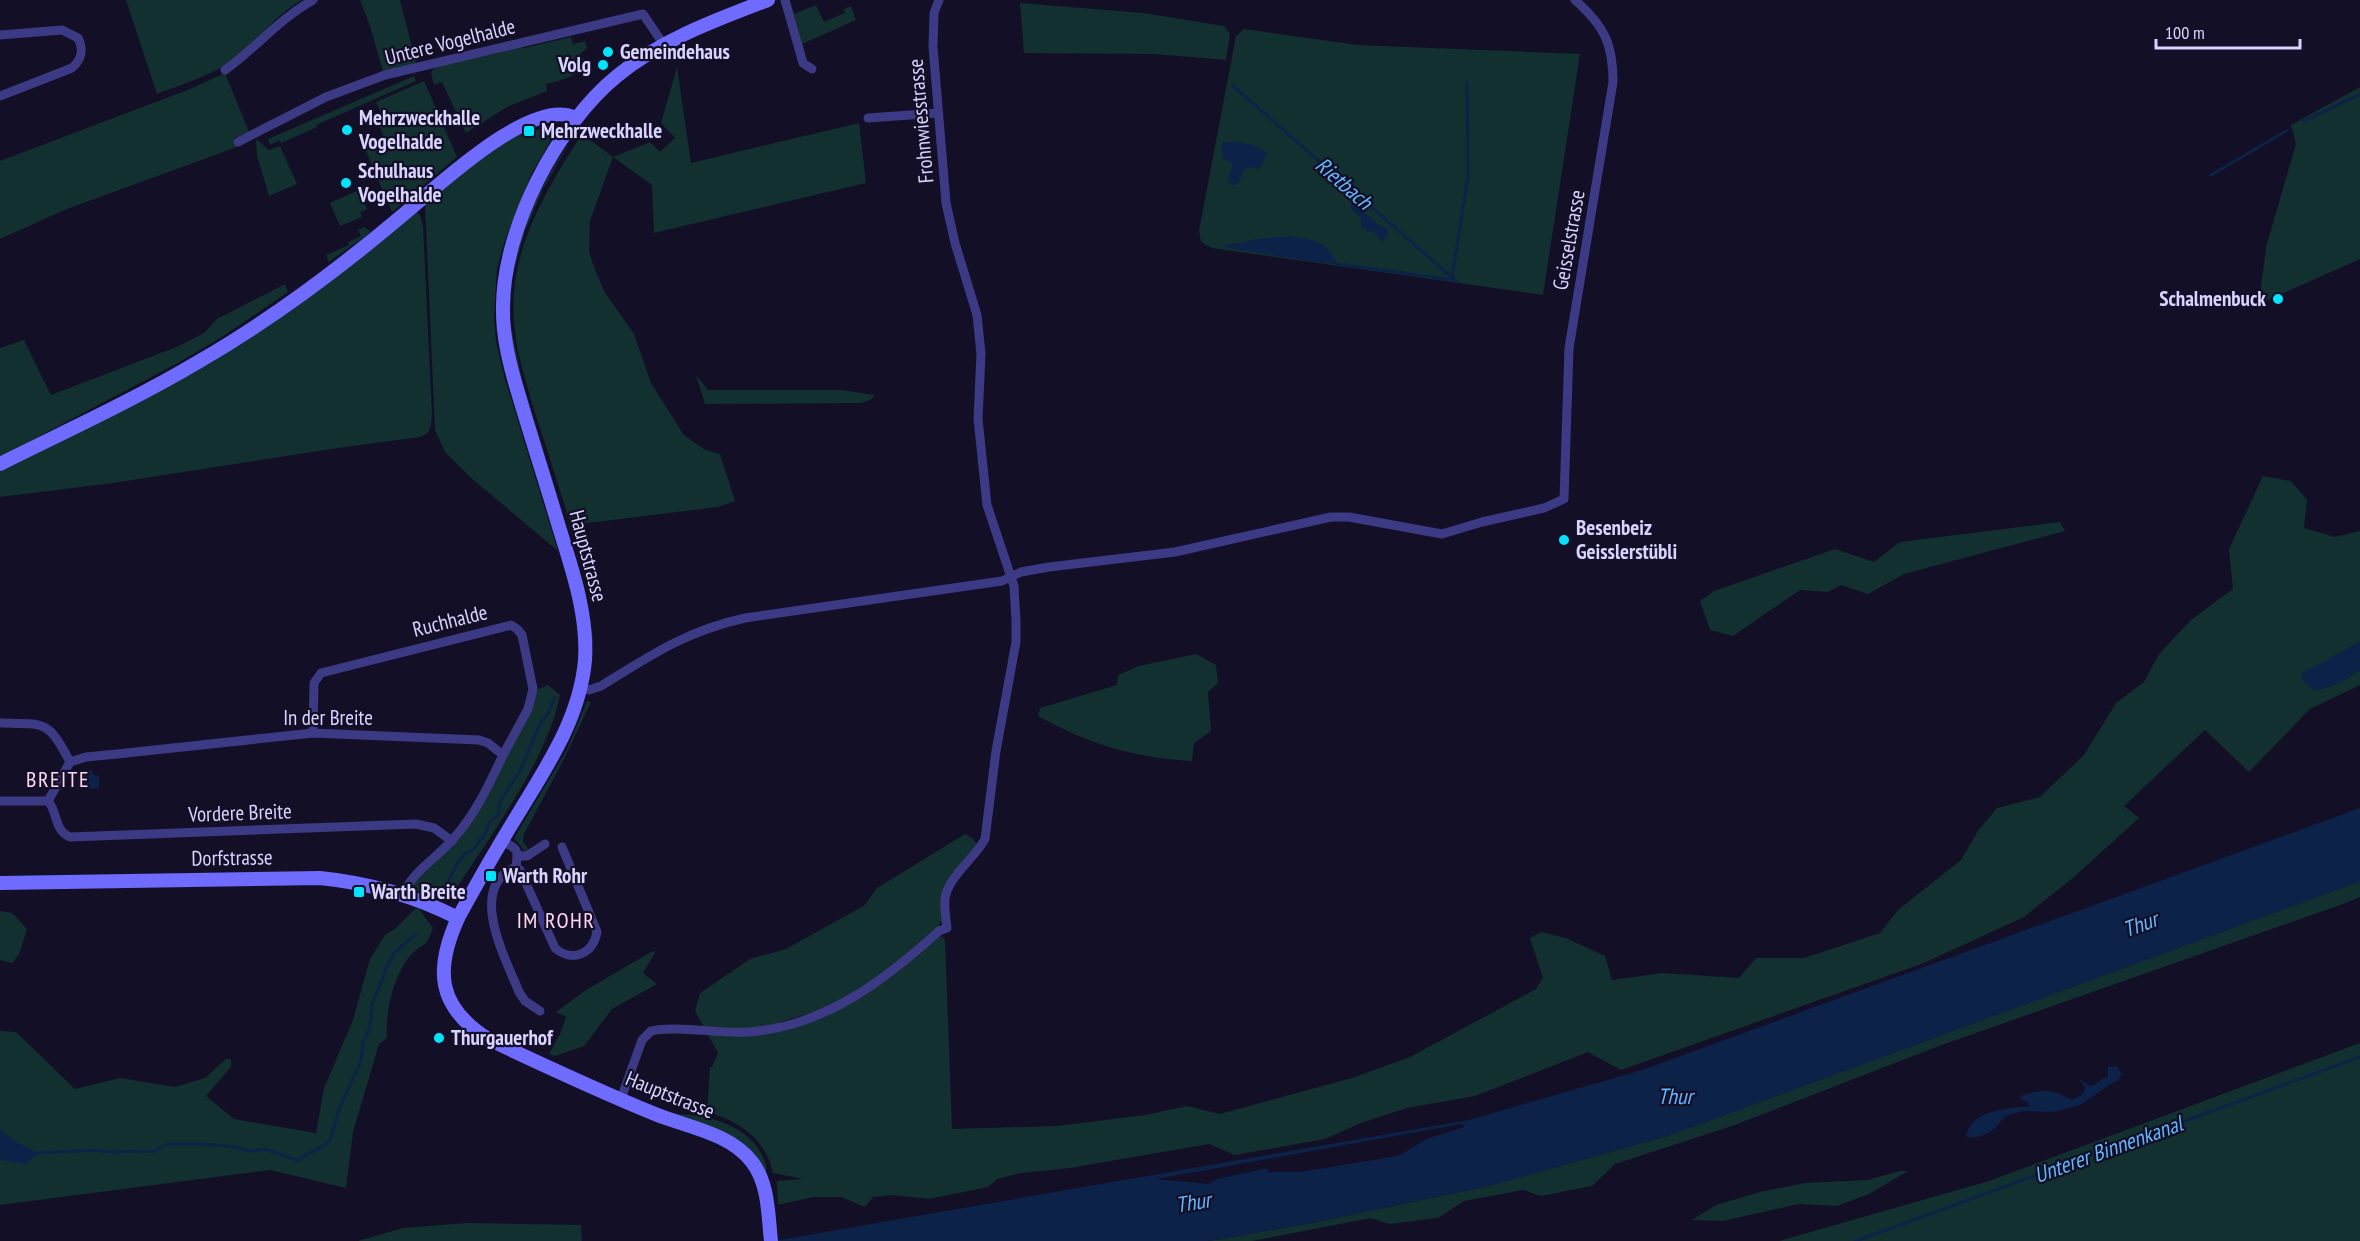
<svg xmlns="http://www.w3.org/2000/svg" width="2360" height="1241" viewBox="0 0 2360 1241" font-family="'PT Sans Narrow',sans-serif">
  <style>
    .green { fill: #12302f }
    .water { fill: #0c2248; fill-rule: evenodd }
    .lines { fill: none; stroke-linecap: round; stroke-linejoin: round }
    .stream { stroke: #0c2248; stroke-width: 3 }
    .street { stroke: #3d3a85; stroke-width: 9 }
    .secondary { stroke: #6f6bff; stroke-width: 14 }
    .poi-dot { fill: #00e5ff; stroke: #130f26; stroke-width: 2 }
    .labels { text-anchor: middle; stroke-width: 4.5; stroke-linejoin: round; paint-order: stroke }
    .street-label { font-size: 21px; fill: #d9d4ff; stroke: #130f26 }
    .poi-label { font-size: 21px; font-weight: bold; fill: #d9d4ff; stroke: #130f26; text-anchor: start }
    .water-label { font-size: 22px; font-style: italic; fill: #62b6ff; stroke: #130f26 }
    .neighbourhood-label { font-size: 22px; letter-spacing: 1.5px; fill: #ffd6f0; stroke: #130f26 }
  </style>
  <rect width="100%" height="100%" fill="#130f26"/>
  <!-- green -->
  <g class="green">
    <path d="M126,0H302C276,15 260,37 238,56C216,74 183,84 157,94Z"/>
    <path d="M360,0H400L416,63L383,72L370,26Z"/>
    <path d="M1020,3L1143,13L1224,26L1230,34L1226,60L1154,54L1024,53Z"/>
    <path d="M816,5L824,22L845,13L844,9L851,6L856,20L802,44L794,14Z"/>
    <path d="M1244,29L1358,45L1580,54L1543,295L1212,248L1201,242L1199,231L1236,36Z"/>
    <path d="M571,37L573,44L585,41L587,48L580,54L587,64C574,77 564,80 546,84L547,91L507,107L466,133L442,82L434,85L431,74L432,71L436,67L499,53V51L517,46L524,48Z"/>
    <path d="M677,67L691,163L859,123L866,183L654,233L652,185L613,157L590,221L589,251L594,267L604,291L634,334L651,383L684,435L705,450L720,454L735,501L718,507L571,525C560,492 550,458 539,425C526,382 510,338 514,292C519,234 551,182 582,134L613,157L650,142L660,152L675,138L661,123Z"/>
    <path d="M225,73L249,132L234,138L237,147L67,209L0,239V161L190,89Z"/>
    <path d="M414,76L416,81L316,125L317,127L281,143L280,140L270,145L268,139Z"/>
    <path d="M424,81L457,157L392,212L365,149L385,140L380,127L386,124L376,102Z"/>
    <path d="M2360,87V259L2259,304L2266,247L2296,144L2291,125Z"/>
    <path d="M539,129L548,131L551,140L532,173L505,240L497,269L494,317L496,341L505,379L558,551L470,477L445,452L435,430L425,204L500,143L521,134L522,137Z"/>
    <path d="M572,138L543,189L525,231L512,277L510,321L521,376L584,586L593,638L589,682L591,658L513,353C511,339 508,325 508,311C509,247 537,190 572,138Z"/>
    <path d="M256,139L269,150L280,146L297,184L269,196L257,156Z"/>
    <path d="M368,186L372,194L362,199L367,209L360,212L362,217L340,226L330,203Z"/>
    <path d="M417,212L420,215L423,226L432,414C431,425 432,433 420,437L338,448L113,483L0,497V471L127,408Z"/>
    <path d="M364,227L371,232L329,262L326,255L349,245L348,242L361,236L358,230Z"/>
    <path d="M285,284L288,292L222,337L176,364L0,457V348L24,340L51,395L179,346L204,333L217,319Z"/>
    <path d="M696,375L708,390H841L875,395L870,400L861,403L705,404Z"/>
    <path d="M2263,476L2291,481L2307,500L2304,528L2335,537L2360,531V642L2302,674L2303,680L2314,691L2337,684L2360,670V685L2310,709L2249,772L2205,730L2124,806L2139,818L2074,877L2024,917L1924,963L1621,1070L1588,1052L1475,1096L1407,1108L1361,1123L1325,1139L1235,1155L1209,1144L1070,1168L1021,1173L997,1179L988,1187L929,1199L893,1195L873,1197L865,1207L841,1197H813L778,1205L777,1181L803,1179L773,1173C766,1139 739,1121 707,1112L710,1067H712L718,1053L695,1011L700,993L750,959L786,949L865,905L877,888L965,834L972,838L979,846L945,889L943,919L934,933L887,974L855,995L828,1008L780,1022L774,1030C837,1022 888,979 934,939L942,936L945,940L952,1129L1057,1126L1145,1115L1187,1106L1220,1114L1352,1078L1410,1057L1536,989L1543,978L1530,938L1541,932L1566,938L1605,956L1612,980L1663,973L1739,978L1756,958H1804L1880,933L1898,910L1961,860L1978,831L1997,808L2040,797L2084,755L2116,703L2144,682L2159,654L2191,620L2233,589L2229,549Z"/>
    <path d="M2060,522L2065,531L1904,574L1868,594L1841,585L1828,592L1800,590L1733,636L1710,630L1700,601L1714,591L1835,549L1874,562L1900,542Z"/>
    <path d="M1196,654L1216,665L1218,683L1208,692L1211,731L1194,743L1192,761C1135,758 1088,744 1038,716L1040,708L1117,685L1118,675L1139,666Z"/>
    <path d="M548,685L560,695C547,762 487,840 450,898L439,900L413,890L414,883L453,843L536,690Z"/>
    <path d="M587,701L591,702L563,761L524,834L523,841L529,850L526,853L514,838L566,751Z"/>
    <path d="M2360,881V897L2343,904L1939,1046L1732,1126L1615,1164L1592,1186L1541,1196L1523,1190L1464,1201L1438,1218L1389,1224L1371,1218L1252,1241H1208L1311,1223L1488,1186L1667,1136Z"/>
    <path d="M415,909H419L433,928C425,951 422,942 410,956C393,977 385,1012 387,1038L379,1044L353,1132L346,1188L270,1170L0,1205V1031L16,1032L75,1089L120,1078L175,1087L205,1078L226,1059H231V1067L206,1096L234,1119L316,1133L324,1088L353,1020L370,959L385,935L396,928Z"/>
    <path d="M0,911L12,913L27,929L19,954L12,963L0,960Z"/>
    <path d="M656,951L643,973L657,984L612,1009L584,1046L555,1056L549,1054L560,1034L566,1017L556,1012L586,990L651,952Z"/>
    <path d="M2360,1043V1241H1779L1989,1181Z"/>
    <path d="M674,1114C712,1114 758,1128 767,1169L765,1172L673,1115Z"/>
    <path d="M1900,1171H1908L1869,1194L1837,1206L1799,1204L1723,1221L1692,1220L1716,1205L1760,1192L1805,1183L1868,1180Z"/>
    <path d="M467,1223L581,1225L582,1241H358L403,1228Z"/>
  </g>
  <!-- water -->
  <g class="water">
    <path d="M1225,142C1239,142 1259,143 1267,155L1259,169L1251,167L1243,170L1240,182L1235,185H1231L1228,181L1233,163L1223,159L1221,145Z"/>
    <path d="M1353,203L1379,225L1387,228L1389,235L1381,242L1374,231L1368,232L1361,226V218L1352,210L1350,206Z"/>
    <path d="M1290,236C1312,239 1329,242 1337,264L1314,262L1223,247L1230,244L1243,243L1250,240Z"/>
    <path d="M2360,642V670L2337,684L2314,691L2303,680L2302,673Z"/>
    <path d="M82,770H91L94,775L99,776V788L78,789V772Z"/>
    <path d="M2360,808V881L1667,1136L1488,1186L1311,1223L1208,1241H773L1469,1120L1642,1070ZM1462,1124L1464,1127L1427,1139L1398,1156L1300,1172H1267L1268,1168L1217,1179L1209,1184L1156,1179Z"/>
    <path d="M2117,1066L2122,1075L2117,1081L2109,1085L2080,1105L2054,1112L2023,1111L2005,1116C1996,1130 1984,1139 1966,1137C1970,1110 2008,1108 2030,1106L2028,1102L2020,1099L2021,1096C2044,1088 2052,1089 2072,1100L2083,1094L2085,1087L2079,1079L2091,1086L2099,1082L2101,1079L2108,1077V1067Z"/>
    <path d="M0,1129L16,1142L38,1153L27,1164L0,1160Z"/>
  </g>
  <g class="lines">
    <!-- stream -->
    <g class="stream">
      <path d="M1232,85L1456,281"/>
      <path d="M2304,121L2360,94"/>
      <path d="M2211,175L2286,131"/>
      <path d="M1337,264L1454,280"/>
      <path d="M1452,277L1468,177L1467,82"/>
      <path d="M443,891L457,864L465,854L474,849L485,834L489,823L498,815L500,801L520,771L539,726L547,715L555,697"/>
      <path d="M38,1153L94,1150L113,1152L154,1151L167,1144H203L236,1147L250,1151L265,1149L299,1161C308,1150 322,1150 330,1140L340,1107L361,1061L363,1043L370,1027L372,1005L387,967L394,953L416,934"/>
      <path d="M1856,1241L2360,1057"/>
    </g>
    <!-- street -->
    <g class="street">
      <path d="M785,0L803,63L812,69"/>
      <path d="M0,35L62,30L78,38C84,50 82,59 72,68L0,96"/>
      <path d="M225,70C256,48 279,19 313,0"/>
      <path d="M868,118L938,113"/>
      <path d="M238,142L326,97L385,75L643,14L664,45"/>
      <path d="M581,688L589,690L601,686C651,655 686,631 745,618L1002,581L1021,572L1049,567L1175,552L1331,517H1349L1442,534L1482,522L1544,508L1564,499L1569,348L1613,82C1613,43 1604,26 1575,0"/>
      <path d="M0,723C46,724 48,720 70,762"/>
      <path d="M313,733L314,683L321,673L511,625L517,629L522,635L533,689L528,709L503,755"/>
      <path d="M0,801H48L70,762L86,757L117,754L313,733L479,740L488,743L503,755C489,785 475,815 453,839C437,858 413,871 403,894"/>
      <path d="M48,801C58,812 54,831 70,837L416,824L434,828L452,841"/>
      <path d="M502,841C519,850 518,849 516,867L520,870L555,948C572,963 593,954 597,932L562,847"/>
      <path d="M519,856H527L545,844"/>
      <path d="M516,867C466,887 506,959 519,992L525,1001L540,1011"/>
      <path d="M621,1099L642,1040L651,1031C677,1025 719,1034 748,1032C824,1027 885,980 939,931L947,928C946,918 944,908 945,899C947,878 975,858 985,839L996,751L1016,642V621L1014,586L987,505L978,419L981,354L977,315L955,243L946,203L933,47L934,13L939,0"/>
    </g>
    <!-- secondary -->
    <g class="secondary">
      <path d="M768,0C716,20 660,40 617,76C557,125 504,227 503,305C502,336 510,366 519,396C532,440 546,483 559,527C572,569 588,615 585,660C580,718 547,766 518,814C497,848 477,883 458,918C434,971 438,1007 488,1039C543,1065 599,1091 655,1114C687,1127 730,1133 752,1162C769,1184 768,1215 771,1241"/>
      <path d="M0,464C66,431 134,400 198,362C271,320 339,269 404,214C436,188 533,95 575,118"/>
      <path d="M0,883L320,878C370,883 413,895 458,918"/>
    </g>
  </g>
  <!-- markers -->
  <g class="poi-dot">
    <circle cx="608" cy="52" r="6"/>
    <circle cx="603" cy="65" r="6"/>
    <circle cx="347" cy="130" r="6"/>
    <rect x="523" y="125" width="12" height="12" rx="3"/>
    <circle cx="346" cy="183" r="6"/>
    <circle cx="2278" cy="299" r="6"/>
    <circle cx="1564" cy="540" r="6"/>
    <rect x="485" y="870" width="12" height="12" rx="3"/>
    <rect x="353" y="886" width="12" height="12" rx="3"/>
    <circle cx="439" cy="1038" r="6"/>
  </g>
  <g class="labels">
    <!-- street labels -->
    <g class="street-label">
      <text transform="translate(450 42) rotate(-14)" y="7">Untere Vogelhalde</text>
      <text transform="translate(921 121) rotate(-95)" y="7">Frohnwiesstrasse</text>
      <text transform="translate(1569 240) rotate(-80)" y="7">Geisselstrasse</text>
      <text transform="translate(588 556) rotate(75)" y="7">Hauptstrasse</text>
      <text transform="translate(450 621) rotate(-14)" y="7">Ruchhalde</text>
      <text x="328" y="725">In der Breite</text>
      <text transform="translate(240 813) rotate(-2)" y="7">Vordere Breite</text>
      <text transform="translate(232 858) rotate(-1)" y="7">Dorfstrasse</text>
      <text transform="translate(670 1095) rotate(22)" y="7">Hauptstrasse</text>
    </g>
    <!-- poi labels -->
    <g class="poi-label">
      <text x="620" y="59">Gemeindehaus</text>
      <text x="591" y="72" text-anchor="end">Volg</text>
      <text x="359" y="125">Mehrzweckhalle<tspan x="359" dy="24">Vogelhalde</tspan></text>
      <text x="541" y="138">Mehrzweckhalle</text>
      <text x="358" y="178">Schulhaus<tspan x="358" dy="24">Vogelhalde</tspan></text>
      <text x="2266" y="306" text-anchor="end">Schalmenbuck</text>
      <text x="1576" y="535">Besenbeiz<tspan x="1576" dy="24">Geisslerstübli</tspan></text>
      <text x="503" y="883">Warth Rohr</text>
      <text x="371" y="899">Warth Breite</text>
      <text x="451" y="1045">Thurgauerhof</text>
    </g>
    <!-- water labels -->
    <g class="water-label">
      <text transform="translate(1344 183) rotate(41)" y="8">Rietbach</text>
      <text transform="translate(2140 924) rotate(-20)" y="8">Thur</text>
      <text x="1675" y="1104">Thur</text>
      <text transform="translate(2108 1149) rotate(-20)" y="8">Unterer Binnenkanal</text>
      <text transform="translate(1193 1202) rotate(-9)" y="8">Thur</text>
    </g>
    <!-- neighbourhood labels -->
    <g class="neighbourhood-label">
      <text x="58" y="787">BREITE</text>
      <text x="556" y="928">IM ROHR</text>
    </g>
  </g>
  <!-- scale -->
  <path d="M2156 39v9h144v-9" fill="none" stroke="#d9d4ff" stroke-width="3"/>
  <text x="2165" y="39" font-size="18" fill="#d9d4ff" stroke="#130f26" stroke-width="4.5" paint-order="stroke">100 m</text>
</svg>
